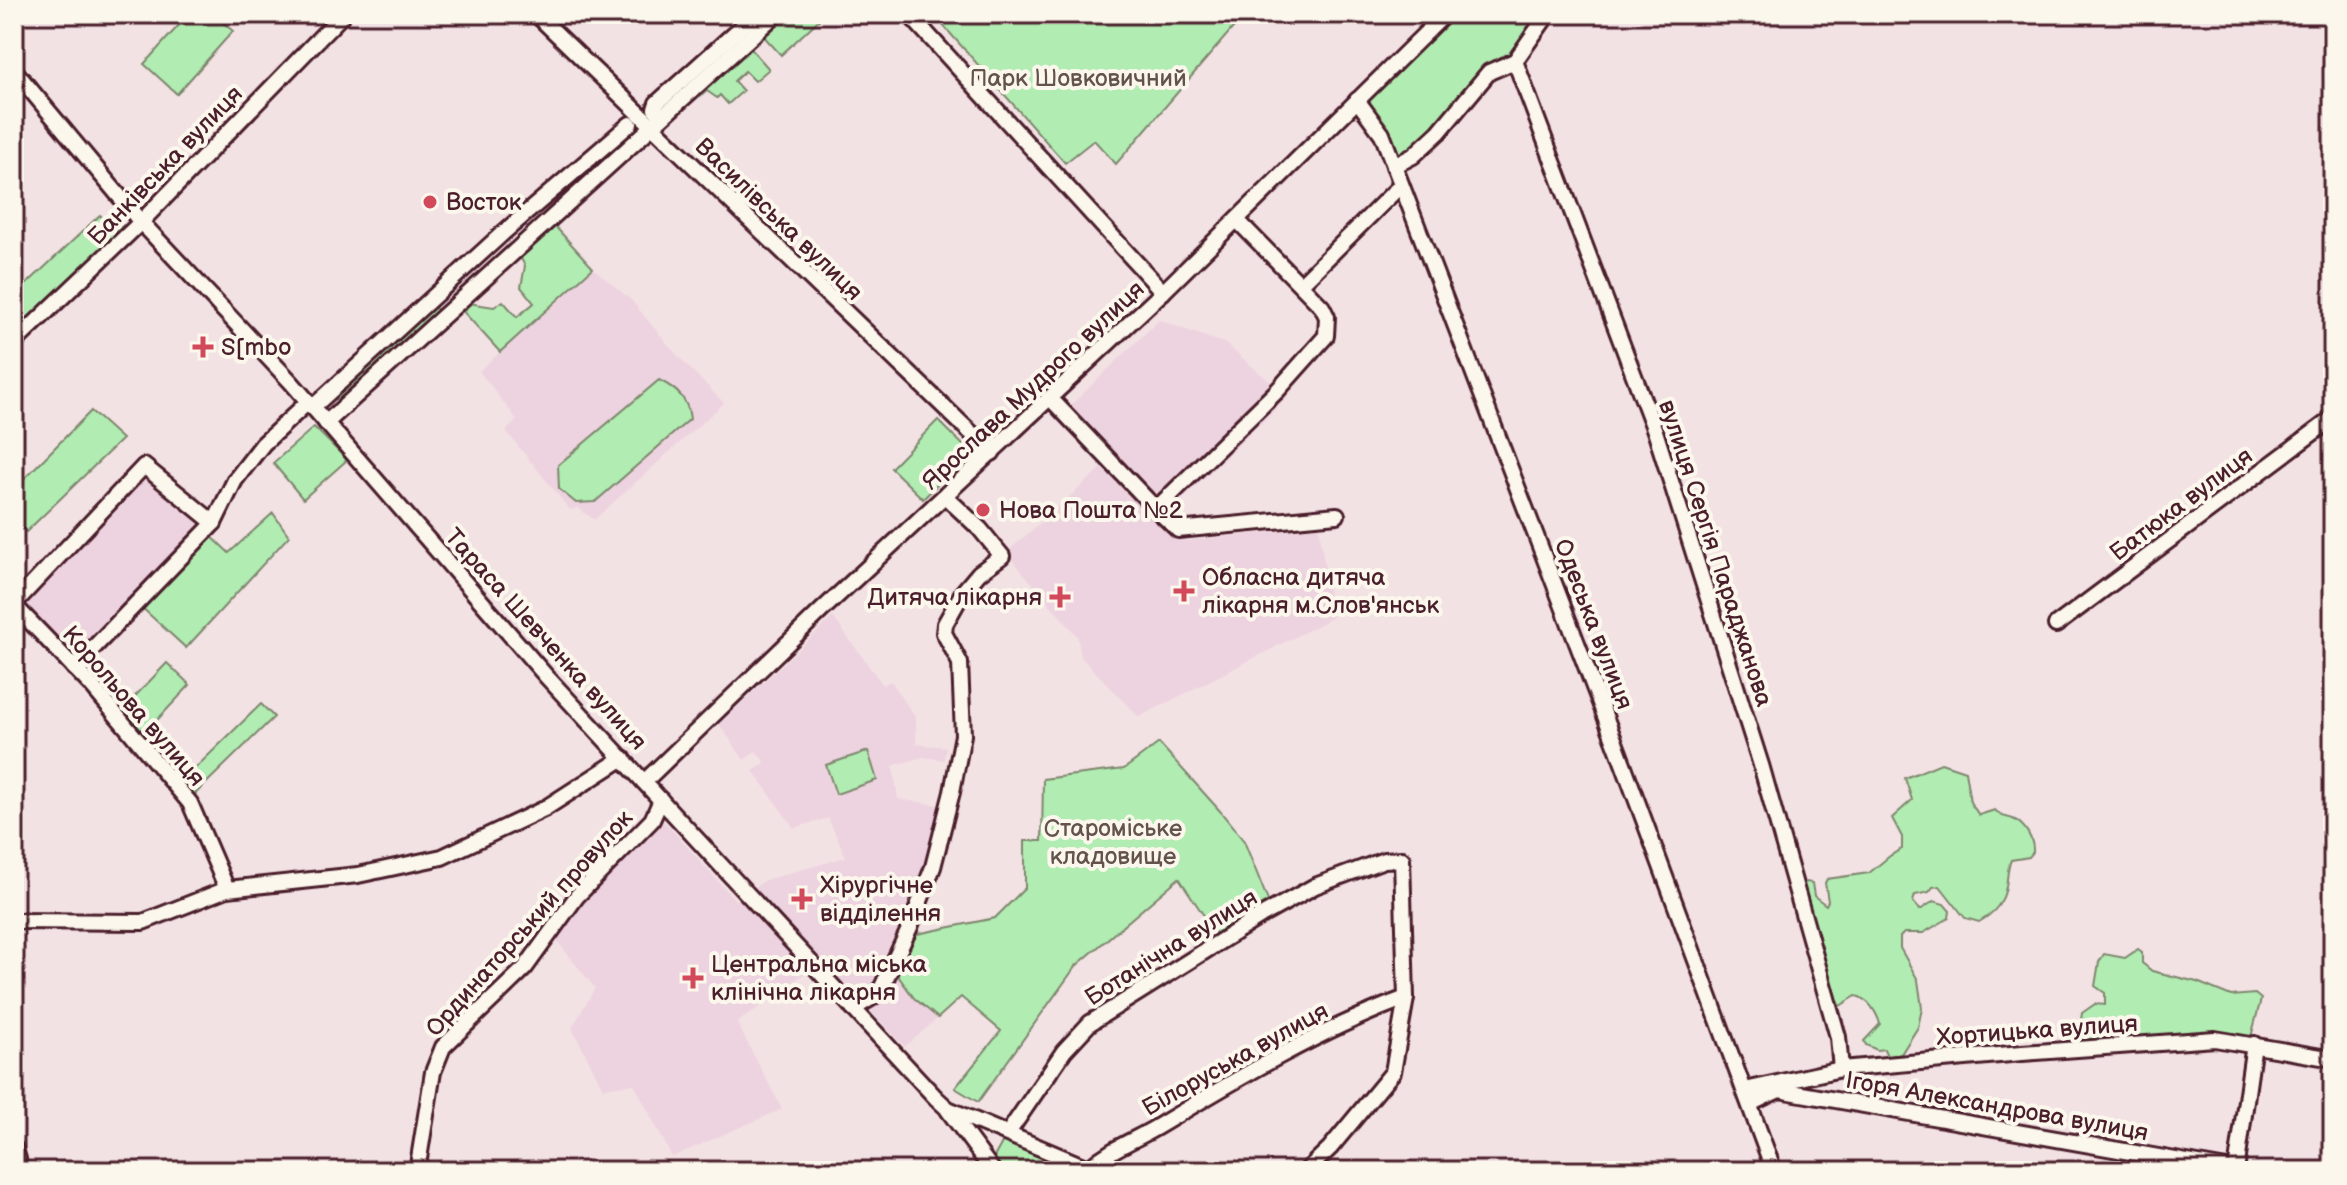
<svg xmlns="http://www.w3.org/2000/svg" width="2347" height="1185" viewBox="0 0 2347 1185" font-family="'Balsamiq Sans',sans-serif">
  <style>
    .built { fill: #edd3df }
    .green { fill: #b1edb2; stroke: #7e866e; stroke-width: 2 }
    .lines { fill: none; stroke-linecap: round; stroke-linejoin: round }
    .stream { stroke: #7c85a5; stroke-width: 3 }
    .minor-casing { stroke: #4a1f2b; stroke-width: 20 }
    .minor { stroke: #fbf7ec; stroke-width: 14 }
    .poi-dot { fill: #d1495b; stroke: #fbf7ec; stroke-width: 3 }
    .labels { text-anchor: middle; stroke-width: 8; stroke-linejoin: round; paint-order: stroke }
    .park-label { font-size: 24px; fill: #64524d; stroke: #fbf7ec }
    .street-label { font-size: 24px; fill: #4a1f2b; stroke: #fbf7ec }
    .poi-label { font-size: 24px; fill: #4a1f2b; stroke: #fbf7ec; text-anchor: start }
  </style>
  <rect width="100%" height="100%" fill="#f3e2e4"/>
  <filter id="ink" filterUnits="userSpaceOnUse"><feTurbulence type="fractalNoise" baseFrequency=".0125" numOctaves="2"/><feDisplacementMap in="SourceGraphic" scale="16" xChannelSelector="R" yChannelSelector="G"/><feConvolveMatrix kernelMatrix="1 2 1 2 8 2 1 2 1" color-interpolation-filters="sRGB"/></filter>
  <g filter="url(#ink)">
    <!-- built -->
    <g class="built">
      <path d="M593,268L631,300L677,355L724,403L594,520L578,508L570,510L506,431L517,420L479,371Z"/>
      <path d="M1159,320L1226,344L1288,397L1169,512L1068,408Z"/>
      <path d="M1105,465L1182,541L1319,527L1332,618L1139,717L1081,657L1077,636L1015,563L1005,554Z"/>
      <path d="M145,469L211,523L78,662L19,602Z"/>
      <path d="M833,617L883,685L891,681L916,718V744L946,747L944,760L923,757L893,766L898,799L945,806L908,919L896,973L914,998L938,1018L905,1047L822,961L737,1023L782,1109L672,1157L634,1084L603,1088L572,1028L595,988L556,940L581,900L664,821L736,901L765,880L846,857L828,818L794,828L753,771L765,763L761,757L756,751L744,760L719,724Z"/>
    </g>
    <!-- green -->
    <g class="green">
      <path d="M189,14H213L233,31L177,94L144,64Z"/>
      <path d="M776,14H825L781,55L758,30Z"/>
      <path d="M933,14H1245L1116,164L1094,140L1065,163Z"/>
      <path d="M1451,14H1541L1512,56L1486,68L1413,147L1397,158L1375,121L1368,101L1375,90Z"/>
      <path d="M745,42L769,69L755,81L745,71L734,81L743,91L728,104L720,95L717,98L707,91L701,96L694,88Z"/>
      <path d="M100,215L115,232L123,225L128,229L14,334V296Z"/>
      <path d="M553,224L593,268L500,352L460,308L468,303L494,307L503,301L517,317L534,303L521,287L525,266L519,255Z"/>
      <path d="M435,307L438,311L338,402L335,398Z"/>
      <path d="M659,380C677,389 688,399 690,419L595,502L576,503L559,489L558,465Z"/>
      <path d="M91,411L122,439L26,532L14,520V489Z"/>
      <path d="M938,420L970,452L923,499L891,468Z"/>
      <path d="M314,427L347,460L303,499L273,463Z"/>
      <path d="M273,513L289,536L186,648L139,605L208,533L229,553Z"/>
      <path d="M167,663L190,685L143,735L119,713Z"/>
      <path d="M261,704L274,717L191,798L178,785Z"/>
      <path d="M1159,743L1220,811L1244,841L1268,901L1216,934L1179,878L1076,966L978,1102L955,1088L1001,1031L961,997L938,1018L914,998L896,973L917,934L995,918L1025,888V841H1042L1043,779L1124,769Z"/>
      <path d="M868,751L877,780L836,794L826,765Z"/>
      <path d="M1941,763L1965,771L1970,802L1979,815L1995,810C2002,818 2005,816 2013,819C2025,824 2034,840 2033,852L2029,857L2011,860C2007,869 2008,876 2006,886C2004,902 1993,914 1979,922L1965,918L1940,886L1933,887L1929,892L1915,895L1913,902L1920,910L1934,901L1944,904L1950,911L1949,918L1923,933H1904L1900,937V948L1918,980L1922,1008L1918,1027L1901,1054L1887,1056L1884,1049L1877,1050L1866,1045L1864,1041L1880,1024C1877,1013 1868,998 1856,996L1840,1006L1835,1000L1832,985L1817,947L1801,885L1806,882L1812,883L1814,896L1826,905L1828,901L1825,883L1827,879L1869,873L1891,855L1902,849V837L1892,818L1912,800L1905,778Z"/>
      <path d="M2138,949L2142,952V963L2152,971L2197,982L2231,996L2255,994L2261,999L2251,1037L2246,1040L2075,1043L2073,1039L2079,1033L2082,1013L2095,1004L2105,1005V993L2095,986L2099,962L2104,954L2125,958Z"/>
      <path d="M1005,1137L1075,1171H998L992,1161Z"/>
    </g>
    <g class="lines">
      <!-- stream -->
      <path class="stream" d="M982,22L983,14"/>
      <!-- minor casing -->
      <g class="minor-casing">
        <g id="minor">
          <path d="M536,14L992,453"/>
          <path d="M909,14L1163,292"/>
          <path d="M1515,61L1655,431L1761,765L1838,1037L1841,1069"/>
          <path d="M14,70L140,221L291,382L546,676L936,1098L948,1109L1095,1171"/>
          <path d="M1357,100L1382,134L1618,750L1774,1171"/>
          <path d="M662,117L655,109L657,103L756,14"/>
          <path d="M1394,166L1413,156L1439,132L1489,72L1515,61L1548,14"/>
          <path d="M1301,284L1401,185"/>
          <path d="M14,343L141,222L343,14"/>
          <path d="M1051,399L1156,509L1277,391L1326,336L1327,317L1322,307L1237,220"/>
          <path d="M313,407L503,233L630,124"/>
          <path d="M326,423L776,14"/>
          <path d="M1156,509L1178,530L1337,515"/>
          <path d="M14,604L144,466L214,523L235,480L263,444L308,402"/>
          <path d="M14,605L91,685L190,803L227,889"/>
          <path d="M2056,625L2333,418"/>
          <path d="M74,668L214,523"/>
          <path d="M644,782L822,610L1163,292L1445,14"/>
          <path d="M14,921L143,922L227,889L358,875L442,857L544,809L623,758"/>
          <path d="M853,1009L873,997L882,987L910,927L933,867L952,792L963,735L960,663L944,633L945,624L963,592L979,573L1002,556L980,529L946,497"/>
          <path d="M1745,1090L1841,1069L2022,1053L2215,1039L2333,1059"/>
          <path d="M1750,1104L1779,1090L2238,1171"/>
          <path d="M948,1110L993,1171"/>
          <path d="M1008,1133L1064,1051L1090,1023L1261,916L1315,886L1384,860L1402,859L1406,998L1393,1072L1330,1148L1306,1171"/>
          <path d="M14,1147L18,1159V1171"/>
          <path d="M1089,1168C1113,1147 1136,1140 1162,1124C1240,1077 1321,1029 1406,998"/>
          <path d="M417,1171L433,1072L443,1047L525,968L577,896L652,820L661,800"/>
          <path d="M2236,1171L2254,1044"/>
        </g>
      </g>
      <!-- minor -->
      <use href="#minor" class="minor"/>
    </g>
  </g>
  <!-- markers -->
  <g class="poi-dot">
    <circle cx="430" cy="202" r="8"/>
    <path d="M199 335h8v8h8v8h-8v8h-8v-8h-8v-8h8z"/>
    <circle cx="983" cy="510" r="8"/>
    <path d="M1180 579h8v8h8v8h-8v8h-8v-8h-8v-8h8z"/>
    <path d="M1056 585h8v8h8v8h-8v8h-8v-8h-8v-8h8z"/>
    <path d="M798 887h8v8h8v8h-8v8h-8v-8h-8v-8h8z"/>
    <path d="M689 966h8v8h8v8h-8v8h-8v-8h-8v-8h8z"/>
  </g>
  <g class="labels">
    <!-- park labels -->
    <g class="park-label">
      <text x="1078" y="86">Парк Шовковичний</text>
      <text x="1113" y="836">Староміське<tspan x="1113" dy="28">кладовище</tspan></text>
    </g>
    <!-- street labels -->
    <g class="street-label">
      <text transform="translate(165 165) rotate(-46)" y="8">Банківська вулиця</text>
      <text transform="translate(779 219) rotate(44)" y="8">Василівська вулиця</text>
      <text transform="translate(1033 385) rotate(-43)" y="8">Ярослава Мудрого вулиця</text>
      <text transform="translate(2181 504) rotate(-37)" y="8">Батюка вулиця</text>
      <text transform="translate(1716 553) rotate(72)" y="8">вулиця Сергія Параджанова</text>
      <text transform="translate(1594 624) rotate(69)" y="8">Одеська вулиця</text>
      <text transform="translate(546 639) rotate(48)" y="8">Тараса Шевченка вулиця</text>
      <text transform="translate(134 706) rotate(49)" y="8">Корольова вулиця</text>
      <text transform="translate(529 923) rotate(-48)" y="8">Ординаторський провулок</text>
      <text transform="translate(1171 947) rotate(-32)" y="8">Ботанічна вулиця</text>
      <text transform="translate(2037 1030) rotate(-4)" y="8">Хортицька вулиця</text>
      <text transform="translate(1235 1059) rotate(-29)" y="8">Білоруська вулиця</text>
      <text transform="translate(1997 1106) rotate(10)" y="8">Ігоря Александрова вулиця</text>
    </g>
    <!-- poi labels -->
    <g class="poi-label">
      <text x="446" y="210">Восток</text>
      <text x="221" y="355">S[mbo</text>
      <text x="999" y="518">Нова Пошта №2</text>
      <text x="1202" y="585">Обласна дитяча<tspan x="1202" dy="28">лікарня м.Слов'янськ</tspan></text>
      <text x="1042" y="605" text-anchor="end">Дитяча лікарня</text>
      <text x="820" y="893">Хірургічне<tspan x="820" dy="28">відділення</tspan></text>
      <text x="711" y="972">Центральна міська<tspan x="711" dy="28">клінічна лікарня</tspan></text>
    </g>
  </g>
  <!-- margin -->
  <rect width="2347" height="1185" fill="none" stroke="#fbf7ec" stroke-width="48"/>
  <rect x="24" y="24" width="2299" height="1137" fill="none" stroke="#4a1f2b" stroke-width="3" filter="url(#ink)"/>
</svg>
